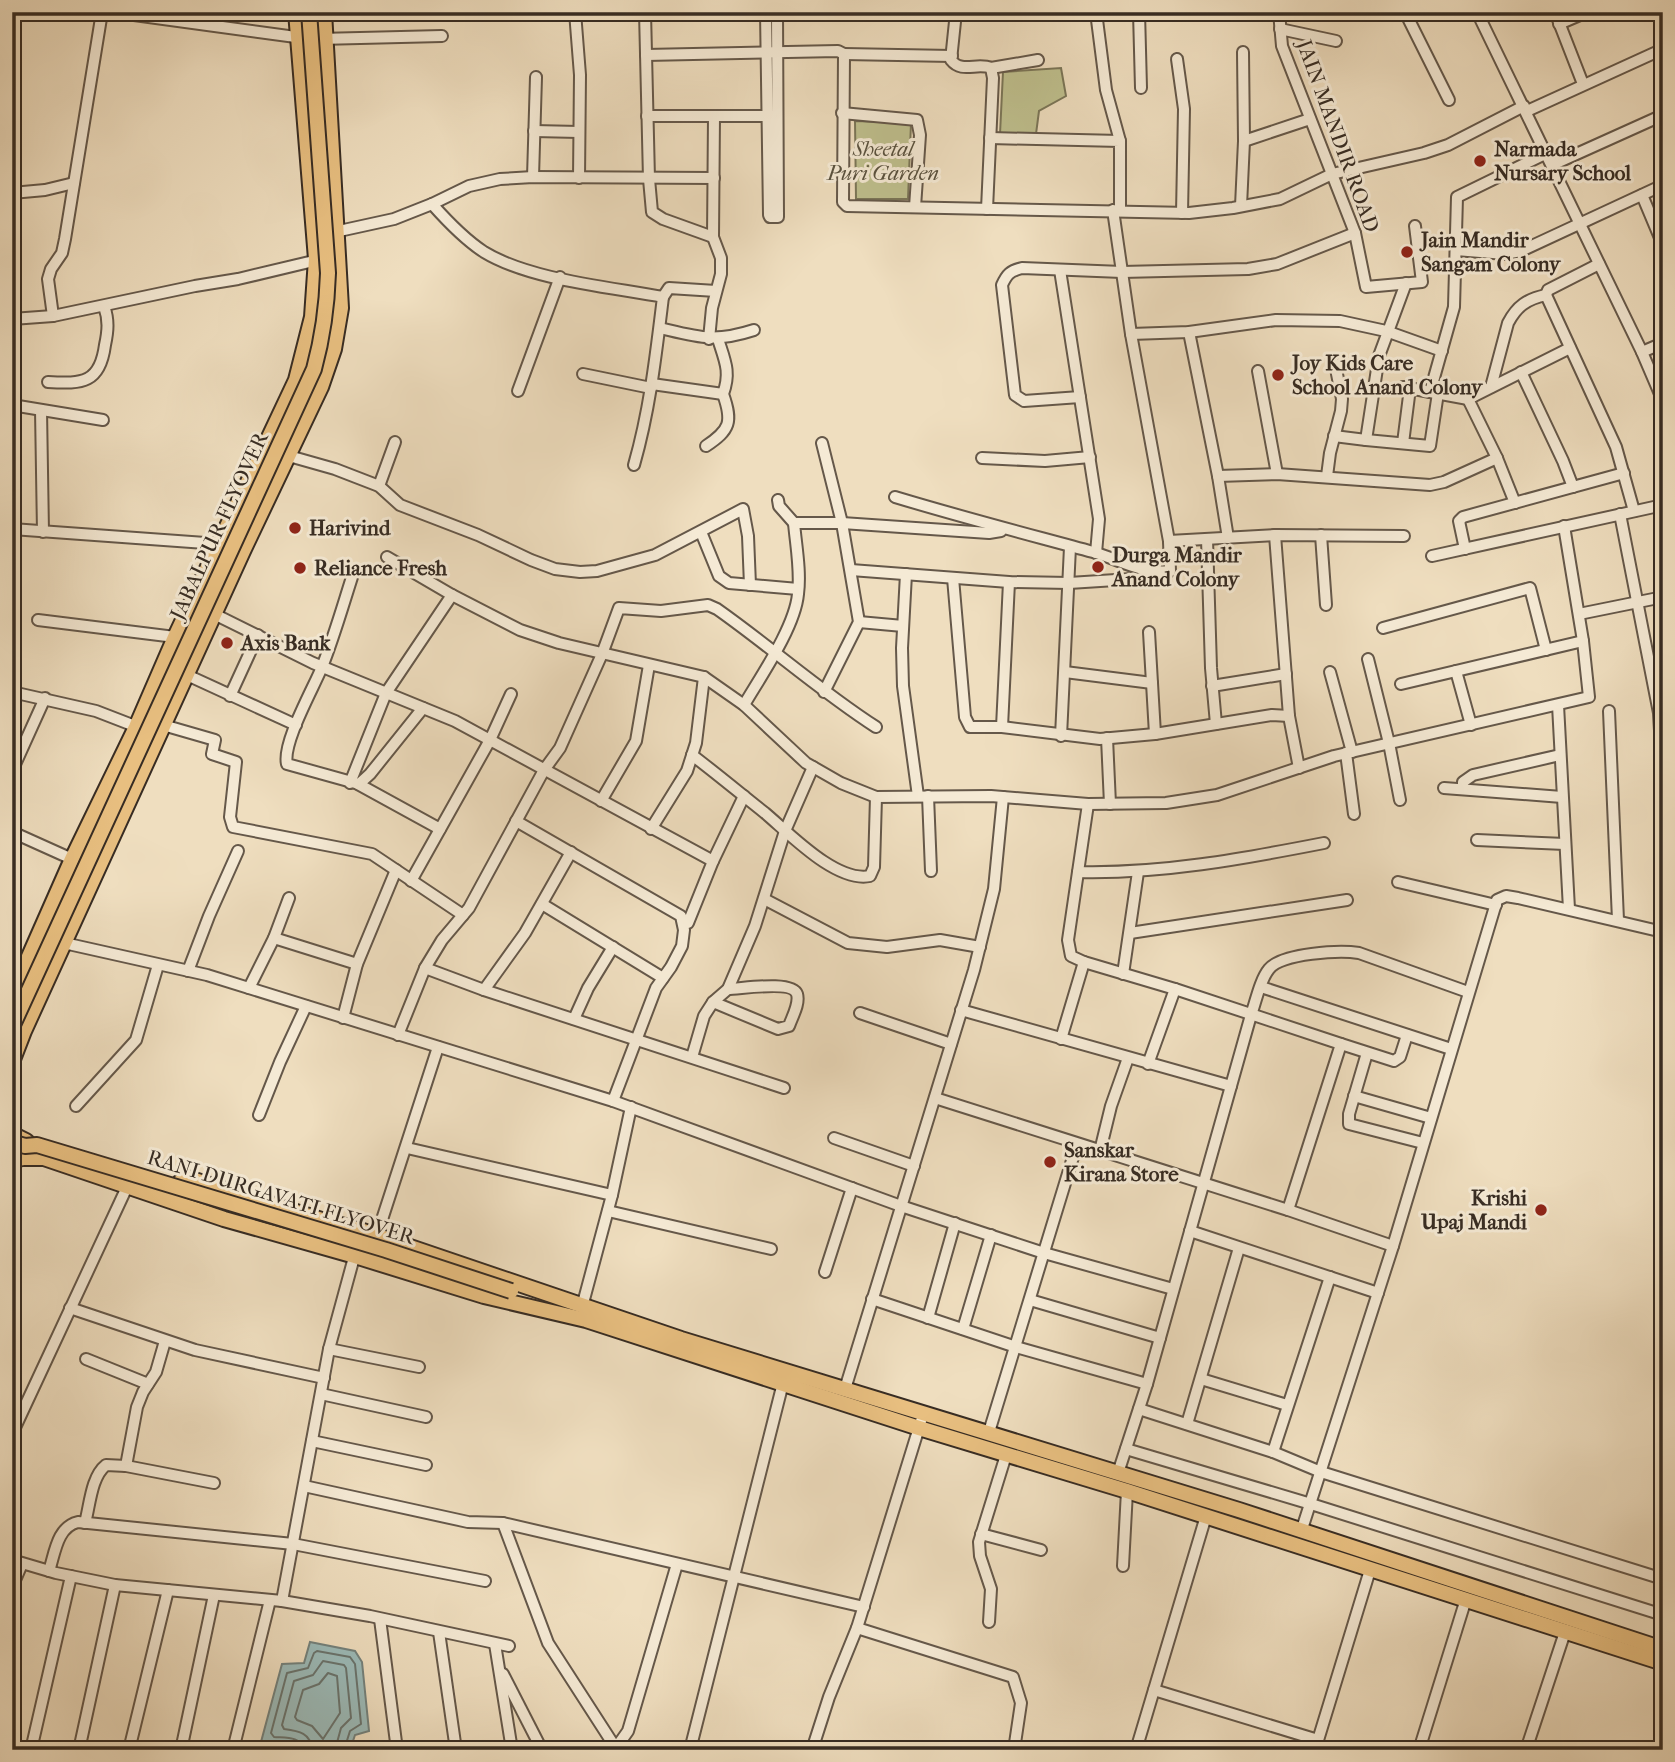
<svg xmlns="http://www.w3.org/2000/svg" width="1675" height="1762" viewBox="0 0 1675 1762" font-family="'IM FELL French Canon',serif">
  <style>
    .green { fill: #bfc08e; stroke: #7b7658; stroke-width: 2 }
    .water { fill: #9cbbb9; stroke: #74827d; stroke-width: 2 }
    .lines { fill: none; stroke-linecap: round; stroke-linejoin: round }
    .shore { stroke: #6a746e; stroke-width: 2 }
    .minor-casing { stroke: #65584a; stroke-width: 14 }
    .major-casing { stroke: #372c23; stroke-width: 18 }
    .minor { stroke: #f5ead5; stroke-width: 10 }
    .major { stroke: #e8bf80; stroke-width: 14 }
    .major-bridge-casing { stroke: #372c23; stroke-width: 18; stroke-linecap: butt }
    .major-bridge { stroke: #e8bf80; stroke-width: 14 }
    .poi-dot { fill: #8f2418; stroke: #f5ead5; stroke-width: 2.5 }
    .labels { text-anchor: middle; stroke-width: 6; stroke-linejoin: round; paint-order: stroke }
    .street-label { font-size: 21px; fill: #372c23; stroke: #f5ead5 }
    .park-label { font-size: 21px; font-style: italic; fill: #59513e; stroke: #f5ead5 }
    .poi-label { font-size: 21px; font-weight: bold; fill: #372c23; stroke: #f5ead5; text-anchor: start }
  </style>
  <rect width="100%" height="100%" fill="#efdebf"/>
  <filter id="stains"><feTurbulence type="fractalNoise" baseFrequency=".00286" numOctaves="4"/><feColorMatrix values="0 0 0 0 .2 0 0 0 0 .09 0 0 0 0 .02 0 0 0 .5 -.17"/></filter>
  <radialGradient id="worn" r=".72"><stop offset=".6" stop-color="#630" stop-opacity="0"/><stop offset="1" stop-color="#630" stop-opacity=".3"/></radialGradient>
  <!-- green -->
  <g class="green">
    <path d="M1061,68L1066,96L1039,111L1036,134H1000L1003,72Z"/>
    <path d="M855,121L911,123L908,199H856Z"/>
  </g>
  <!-- water -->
  <path class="water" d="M310,1642L355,1651L362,1662L369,1731L355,1735L350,1750H324L261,1742L282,1664L304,1663Z"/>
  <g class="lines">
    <!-- shore -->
    <g class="shore">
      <path d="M328,1673L337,1676L340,1713L323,1739L312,1726L297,1720L295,1717L303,1690L319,1684Z"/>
      <path d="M303,1750C302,1736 285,1738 274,1737L271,1733L287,1673L308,1668L314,1653L317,1651L350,1657L355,1664L361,1724L350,1731L344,1750"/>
      <path d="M312,1750C311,1733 299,1731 284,1729L282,1725L294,1681L313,1675L323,1661L344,1665L346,1668L351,1718L341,1728L335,1750"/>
    </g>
    <!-- minor casing -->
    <g class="minor-casing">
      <g id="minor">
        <path d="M112,12L303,38"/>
        <path d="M575,12L580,75L579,178"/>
        <path d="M645,12L649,179L652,212L663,219L713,237"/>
        <path d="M766,12L769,215L770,217H778L777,12"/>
        <path d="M956,12L951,60C962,74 977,62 991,68L993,78L987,209"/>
        <path d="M1096,12L1106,90L1120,141"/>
        <path d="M1139,12L1141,88"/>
        <path d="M1279,12L1282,46L1355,233L1366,287L1422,282L1415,226"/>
        <path d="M1405,12L1449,100"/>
        <path d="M1477,12L1642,352L1663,401"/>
        <path d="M1555,12L1583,84"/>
        <path d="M1559,24L1587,12"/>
        <path d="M1280,29L1336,41"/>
        <path d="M319,39L442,36"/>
        <path d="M1243,52L1244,141"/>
        <path d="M844,54L952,56"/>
        <path d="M646,55L838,51L844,54L843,202L847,206L1189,213L1233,208L1280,199L1332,174L1424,153L1448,145L1524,106"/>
        <path d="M1177,59L1184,109L1182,213"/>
        <path d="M991,68L1038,60"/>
        <path d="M1527,111L1663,49"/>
        <path d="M842,113L917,120L920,135L915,207"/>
        <path d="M647,116H772"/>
        <path d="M534,131L579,132"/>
        <path d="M990,138L1120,141V210"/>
        <path d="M1552,165L1663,115"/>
        <path d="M533,177L536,77"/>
        <path d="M12,193L45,190L74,183"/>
        <path d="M1642,195L1663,245"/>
        <path d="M432,204C448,222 464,239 484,252C530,280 610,287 663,297C656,354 650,409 634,465"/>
        <path d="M1241,206L1244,141L1310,119"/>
        <path d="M330,233L394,219L432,204L469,186L500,179L533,177L714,178"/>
        <path d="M1456,250L1505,254L1521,251L1663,185"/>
        <path d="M1599,264L1548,290L1546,295L1616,447L1634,511"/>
        <path d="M1060,270L1099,519L1096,553"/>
        <path d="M663,297L669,288L716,291"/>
        <path d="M53,316L48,279L51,269L62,253L65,239L102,12"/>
        <path d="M12,319L53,316L195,286L238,279L322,259"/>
        <path d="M660,328C698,337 714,343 754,330"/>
        <path d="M1189,332L1218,476L1228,538"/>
        <path d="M1131,334L1189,332L1276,320L1340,321L1386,331L1442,351"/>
        <path d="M709,339L712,308L721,274V258L713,237L714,116"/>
        <path d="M1642,352L1663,343"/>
        <path d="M1258,371L1277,474"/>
        <path d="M1521,372L1563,461L1573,487"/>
        <path d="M583,374L651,388"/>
        <path d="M48,382C83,384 100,383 105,345C108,331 109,320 104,306"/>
        <path d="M652,384L723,394"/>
        <path d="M1403,387L1468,399L1570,348"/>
        <path d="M1491,387L1508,323C1517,306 1527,299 1546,295"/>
        <path d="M518,391L560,277"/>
        <path d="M1430,392L1454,307L1457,197L1547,153"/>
        <path d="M1080,397L1024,401L1015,395L1002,285C1007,274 1010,271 1022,268L1122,272L1248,269L1277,264L1355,233"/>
        <path d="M1468,399L1497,458L1515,503"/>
        <path d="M12,405L103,420"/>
        <path d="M41,410L43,532"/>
        <path d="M1334,436L1366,440L1379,356L1406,283"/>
        <path d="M1366,440L1430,446L1438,393"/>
        <path d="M822,443L842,523L859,622L824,692"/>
        <path d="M1403,443L1410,388"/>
        <path d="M706,446C730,430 733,422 723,394C731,372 725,361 718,339"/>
        <path d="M289,456L335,469L379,486L400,505L478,535L531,560L555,569L580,572L597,571L655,555L743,509L748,536L750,585"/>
        <path d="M982,458L1045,461L1090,457"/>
        <path d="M1218,476L1277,474L1430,485L1444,482L1497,458"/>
        <path d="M1327,476L1330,453L1341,411L1342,399L1335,364"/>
        <path d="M379,486L395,442"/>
        <path d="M895,497C961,517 1027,534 1093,552C1121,560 1140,574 1170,571L1169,541L1131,334L1113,210"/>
        <path d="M778,500L779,506L794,523"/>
        <path d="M1620,514L1659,713L1663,783"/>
        <path d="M12,529L219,544"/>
        <path d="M701,532L719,576L729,583L798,589"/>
        <path d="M1275,535L1289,716L1299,768"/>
        <path d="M1321,535L1326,605"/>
        <path d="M1207,539L1211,668L1216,724"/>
        <path d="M1169,541L1275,535L1404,536"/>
        <path d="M1465,549L1459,521L1463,517L1624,473"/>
        <path d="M1432,556L1663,505"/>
        <path d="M387,557L452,595L520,630L559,643L704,677L744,705L806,763L841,783L876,797L991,796L1088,804L1166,803L1217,795L1334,756L1589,697L1583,641L1564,526"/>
        <path d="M851,570L1009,582L1069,583L1147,578L1154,573"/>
        <path d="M353,574C343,605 334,637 322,667C313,689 282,743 287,764L359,784L370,774L423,708"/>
        <path d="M906,574L902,648L903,686L918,796"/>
        <path d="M953,578L965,717L970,727H1002L1100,739L1155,734L1272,715L1289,716"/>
        <path d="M208,611L313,663L455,721L713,861"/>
        <path d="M1579,614L1663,597"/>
        <path d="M38,620L175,637"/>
        <path d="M859,622L903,626"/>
        <path d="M1383,628L1530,588L1546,650"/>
        <path d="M1149,632L1155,734"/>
        <path d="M1368,659L1389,743L1400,800"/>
        <path d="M1456,671L1471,725"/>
        <path d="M1065,672L1152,683"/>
        <path d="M1330,672L1352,752"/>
        <path d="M187,675L296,725"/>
        <path d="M1401,684L1583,641"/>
        <path d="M1212,686L1286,674"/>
        <path d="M12,692L96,711L140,728"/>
        <path d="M230,696L258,635"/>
        <path d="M744,705C761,676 795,627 798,594C801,571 796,546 794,523H842L989,533L1001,531"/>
        <path d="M1558,705L1569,909"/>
        <path d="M1609,711L1618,920"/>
        <path d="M163,725L215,740L212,754L236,762L230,817L233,827L372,854L463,915"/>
        <path d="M1002,727L1009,582"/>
        <path d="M1061,736L1070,547"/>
        <path d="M1107,738L1110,804"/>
        <path d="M1346,753L1354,814"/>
        <path d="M692,755C717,774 741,794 765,813C789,833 836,883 870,876L874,867L876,797"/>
        <path d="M12,771L45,698"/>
        <path d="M350,783L386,693L452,595"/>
        <path d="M358,784L440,829"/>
        <path d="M1444,788L1562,797"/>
        <path d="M1463,789V782L1473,775L1560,755"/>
        <path d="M928,796L931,871"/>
        <path d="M601,801L636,741L649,665"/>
        <path d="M516,821L681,916L684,930L682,946L671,967L656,988L613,1101"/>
        <path d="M651,829L687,771L696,743L704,677"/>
        <path d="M12,832L72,859"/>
        <path d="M1477,840L1565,844"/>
        <path d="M1078,872C1161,874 1242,859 1324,843"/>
        <path d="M411,881L490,740L511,694"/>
        <path d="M1398,882L1496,905"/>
        <path d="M764,899L848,943L887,947L940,940L980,947"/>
        <path d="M542,904L663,978"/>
        <path d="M688,923L713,861L744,796"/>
        <path d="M1130,933L1347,900"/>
        <path d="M274,938L357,964"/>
        <path d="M64,943L207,975L613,1101L901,1206L1044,1253L1173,1289"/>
        <path d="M1084,962L1071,956L1068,940L1088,804"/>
        <path d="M425,968L484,990L784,1088"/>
        <path d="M188,971L209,916L238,851"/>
        <path d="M1123,974L1138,872"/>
        <path d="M1261,987L1451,1049"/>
        <path d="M249,988L274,938L289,898"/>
        <path d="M484,990L525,933L571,852"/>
        <path d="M713,1002L778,1029L789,1026C792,1017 800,1004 797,994C792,980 741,989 728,989"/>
        <path d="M961,1010L1231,1086"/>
        <path d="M860,1013L951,1044"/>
        <path d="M343,1018L357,964L396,870"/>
        <path d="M574,1019L588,988L613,947"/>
        <path d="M398,1035L425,968L442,940L469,908L544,770L560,748L602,654L619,608L661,611L708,605L717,609C771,647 820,691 876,727"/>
        <path d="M1061,1039L1084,962L1175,989L1341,1044L1288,1210"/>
        <path d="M1341,1044L1394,1061L1400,1057L1407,1035"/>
        <path d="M1367,1053L1349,1114V1124L1423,1143"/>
        <path d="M692,1057L704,1016L713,1002L728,989L755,926L785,831L813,767"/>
        <path d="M1148,1064L1175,989"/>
        <path d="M1354,1096L1431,1118"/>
        <path d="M935,1098L1288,1210L1393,1246"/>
        <path d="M76,1106L136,1040L158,965"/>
        <path d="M259,1115L280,1062L306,1006"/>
        <path d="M834,1138L914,1166"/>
        <path d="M407,1148L612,1195"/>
        <path d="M1100,1151L1111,1106L1128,1058"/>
        <path d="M608,1211L771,1249"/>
        <path d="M1190,1231L1378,1293"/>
        <path d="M377,1235L438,1047"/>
        <path d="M825,1272L852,1188"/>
        <path d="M872,1299L1016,1347L1147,1384"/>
        <path d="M1030,1300L1160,1338"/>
        <path d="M582,1307L612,1195L631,1107"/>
        <path d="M70,1308L195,1350L324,1378"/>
        <path d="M928,1318L955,1223"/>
        <path d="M963,1329L991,1235"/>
        <path d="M329,1349L419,1367"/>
        <path d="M86,1359L148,1384"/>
        <path d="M1201,1379L1287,1405"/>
        <path d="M845,1389L974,970L994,889L1003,797"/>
        <path d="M321,1394L426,1417"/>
        <path d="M1139,1409L1273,1452L1321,1472L1663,1579"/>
        <path d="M921,1421L857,1628L1013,1677L1021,1703L1014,1750"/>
        <path d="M1187,1424L1239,1248"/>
        <path d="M989,1432L1077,1144"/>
        <path d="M12,1434L127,1187"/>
        <path d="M312,1441L426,1465"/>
        <path d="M1126,1449L1311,1504L1663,1615"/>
        <path d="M1273,1452L1330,1277"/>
        <path d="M126,1466L137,1407L143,1392L156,1372L165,1341"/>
        <path d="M1118,1473L1147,1384L1251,1015C1256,1001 1260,980 1269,969C1282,953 1340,950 1359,953L1468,992"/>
        <path d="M304,1486L468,1522L503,1523L864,1607"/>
        <path d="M85,1523C90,1505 91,1477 106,1465L126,1466L214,1483"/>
        <path d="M503,1523L548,1643L617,1750"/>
        <path d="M1301,1532L1393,1246L1497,900L1506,896L1518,898L1663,932"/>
        <path d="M981,1534L1041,1550"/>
        <path d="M12,1560L56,1573L115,1585L282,1601L370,1616L509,1646"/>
        <path d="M1123,1566L1127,1491"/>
        <path d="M49,1571C55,1553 57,1527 78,1522L293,1544L485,1581"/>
        <path d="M12,1587L22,1564"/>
        <path d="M282,1601L329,1349L356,1250"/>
        <path d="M380,1619L397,1750"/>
        <path d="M989,1622L991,1589L980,1556L979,1542L1006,1455"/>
        <path d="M439,1632L456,1750"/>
        <path d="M495,1644L512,1750"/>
        <path d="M503,1674L542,1750"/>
        <path d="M1154,1690L1318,1740"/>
        <path d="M616,1748L628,1731L677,1564"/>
        <path d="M31,1750L71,1576"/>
        <path d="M79,1750L115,1585"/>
        <path d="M129,1750L168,1590"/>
        <path d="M181,1750L214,1595"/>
        <path d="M233,1750L270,1600"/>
        <path d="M690,1750L784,1379"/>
        <path d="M812,1750L829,1697L857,1628"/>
        <path d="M1136,1750L1206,1516"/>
        <path d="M1315,1750L1370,1570"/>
        <path d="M1419,1750L1466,1599"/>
        <path d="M1526,1750L1565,1632"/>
      </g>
    </g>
    <!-- major casing -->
    <g class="major-casing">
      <g id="major">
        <path d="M12,995L72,859L136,727L175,637L296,380L312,317L316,259L296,12"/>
        <path d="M12,1062L24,1031L243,551L321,387L334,349L341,308L324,12"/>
        <path d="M12,1134L26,1141L44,1158L224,1219L355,1256L484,1296L586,1320L919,1428L1127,1491L1663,1663"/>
        <path d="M12,1160L23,1158H44"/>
        <path d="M169,1193L185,1177L325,1221L360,1230L681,1339L1239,1510L1663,1649"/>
      </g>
    </g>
    <!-- minor -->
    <use href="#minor" class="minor"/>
    <!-- major -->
    <use href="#major" class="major"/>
    <!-- major-bridge casing -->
    <g class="major-bridge-casing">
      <g id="major-bridge">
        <path d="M12,1027L314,369C323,336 327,306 328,273L309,12"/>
        <path d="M12,1142L25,1146L37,1145L386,1250L511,1291"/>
      </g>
    </g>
    <!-- major-bridge -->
    <use href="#major-bridge" class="major-bridge"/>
  </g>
  <!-- markers -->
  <g class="poi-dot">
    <circle cx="1480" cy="161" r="7"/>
    <circle cx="1407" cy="252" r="7"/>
    <circle cx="1278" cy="375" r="7"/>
    <circle cx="295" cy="528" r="7"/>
    <circle cx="1098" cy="567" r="7"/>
    <circle cx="300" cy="568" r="7"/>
    <circle cx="227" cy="643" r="7"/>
    <circle cx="1050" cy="1162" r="7"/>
    <circle cx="1541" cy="1210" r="7"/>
  </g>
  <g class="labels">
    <!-- street labels -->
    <g class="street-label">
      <text transform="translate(1338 136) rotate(70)" y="7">JAIN MANDIR ROAD</text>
      <text transform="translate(219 526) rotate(-65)" y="7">JABALPUR FLYOVER</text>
      <text transform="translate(281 1197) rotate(17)" y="7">RANI DURGAVATI FLYOVER</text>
    </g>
    <!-- park labels -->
    <g class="park-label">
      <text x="883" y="156">Sheetal<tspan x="883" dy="24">Puri Garden</tspan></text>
    </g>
    <!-- poi labels -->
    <g class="poi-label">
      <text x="1494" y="156">Narmada<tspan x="1494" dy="24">Nursary School</tspan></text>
      <text x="1421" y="247">Jain Mandir<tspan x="1421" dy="24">Sangam Colony</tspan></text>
      <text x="1292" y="370">Joy Kids Care<tspan x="1292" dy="24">School Anand Colony</tspan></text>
      <text x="309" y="535">Harivind</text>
      <text x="1112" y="562">Durga Mandir<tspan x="1112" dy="24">Anand Colony</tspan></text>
      <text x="314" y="575">Reliance Fresh</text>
      <text x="241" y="650">Axis Bank</text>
      <text x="1064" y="1157">Sanskar<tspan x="1064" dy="24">Kirana Store</tspan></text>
      <text x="1527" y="1205" text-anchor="end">Krishi<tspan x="1527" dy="24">Upaj Mandi</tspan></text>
    </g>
  </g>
  <!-- margin -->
  <rect width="1675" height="1762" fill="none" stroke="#efdebf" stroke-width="42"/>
  <rect x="14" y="14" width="1647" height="1734" fill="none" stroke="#372c23" stroke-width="3.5"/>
  <rect x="21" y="21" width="1633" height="1720" fill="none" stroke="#372c23" stroke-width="2"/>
  <rect width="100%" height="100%" filter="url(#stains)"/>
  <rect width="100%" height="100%" fill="url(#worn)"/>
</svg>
